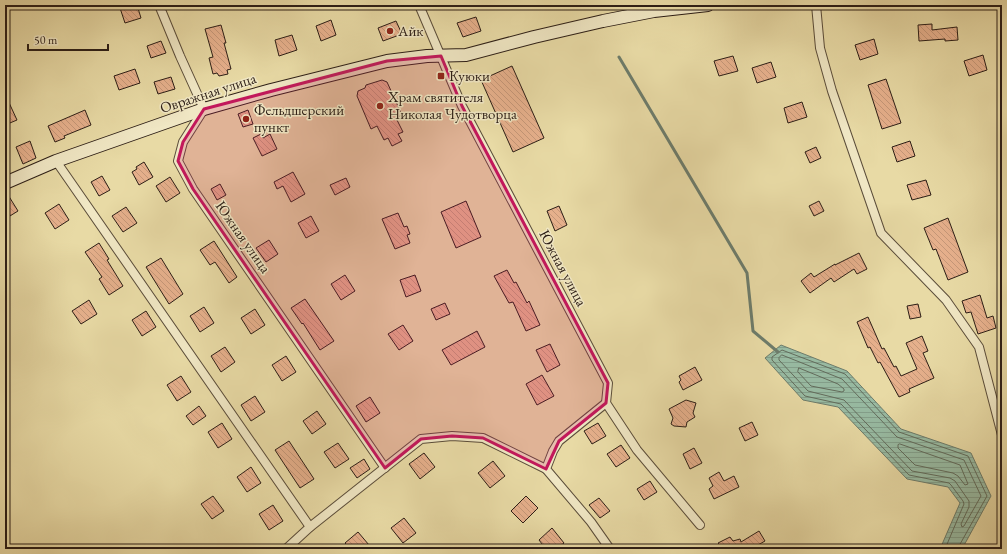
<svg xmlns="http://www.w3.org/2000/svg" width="1007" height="554" viewBox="0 0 1007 554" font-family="'EB Garamond',serif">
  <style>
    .water { fill: url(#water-rules); stroke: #6d7c6b }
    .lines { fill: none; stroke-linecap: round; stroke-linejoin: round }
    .shore { stroke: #626c5c; stroke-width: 1 }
    .stream { stroke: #6d7c6b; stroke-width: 3 }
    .building { fill: url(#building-back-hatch); stroke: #2c1e16 }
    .street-casing { stroke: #5b4d3a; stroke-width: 10 }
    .secondary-casing { stroke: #2c1e16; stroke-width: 14 }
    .street { stroke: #f0e7c4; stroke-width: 8 }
    .secondary { stroke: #f0e7c4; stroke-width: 12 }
    .marked { fill: #c2185b; fill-opacity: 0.2; stroke: #c2185b; stroke-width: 3; stroke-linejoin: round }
    .poi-dot { fill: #8f2418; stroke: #f0e7c4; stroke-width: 1.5 }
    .labels { text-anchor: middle; stroke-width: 3; stroke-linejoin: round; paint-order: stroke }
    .poi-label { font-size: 15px; fill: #2c1e16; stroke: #f0e7c4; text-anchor: start }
    .street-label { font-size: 15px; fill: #2c1e16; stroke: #f0e7c4 }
  </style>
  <defs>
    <pattern id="water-rules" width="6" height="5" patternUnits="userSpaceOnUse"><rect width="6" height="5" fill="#98bba3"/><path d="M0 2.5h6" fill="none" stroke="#83a08c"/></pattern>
    <pattern id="building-back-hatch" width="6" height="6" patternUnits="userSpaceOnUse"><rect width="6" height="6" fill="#e6b08c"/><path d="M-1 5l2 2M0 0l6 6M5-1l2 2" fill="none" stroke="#c59778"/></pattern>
  </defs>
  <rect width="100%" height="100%" fill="#e8daa5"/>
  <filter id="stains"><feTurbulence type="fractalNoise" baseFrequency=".005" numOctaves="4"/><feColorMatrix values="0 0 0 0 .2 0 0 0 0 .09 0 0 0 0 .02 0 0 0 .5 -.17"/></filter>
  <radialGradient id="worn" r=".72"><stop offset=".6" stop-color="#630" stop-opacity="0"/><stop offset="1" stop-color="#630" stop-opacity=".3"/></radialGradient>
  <!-- water -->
  <path class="water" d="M781,345L847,371L901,429L971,453L991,496L962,549H940L960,503L948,487L907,479L838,407L803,400L765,358Z"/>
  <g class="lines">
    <!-- shore -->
    <g class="shore">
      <path d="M782,355L842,379L897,437L964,460L981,496L964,526L962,527L961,524L969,507V501L955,481L950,478L912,471L844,400L808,391L779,360V358Z"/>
      <path d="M799,368L838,384L844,389V391L842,392L811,386L798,372Z"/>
      <path d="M900,444L960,465L968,484L965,485L958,476L953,473L915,465L898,448V445Z"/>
      <path d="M945,549L964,504L963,501L951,485L949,483L909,475L841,404L805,396L772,360V357L782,350L845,374L899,432L968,456L987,496L959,546V549"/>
    </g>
    <!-- stream -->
    <path class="stream" d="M619,57L747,273L753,331L778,352"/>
  </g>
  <!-- building -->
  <g class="building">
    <path d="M119,5H137L141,18L125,23Z"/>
    <path d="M476,17L481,31L463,37L457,23Z"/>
    <path d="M331,20L336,35L321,41L316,26Z"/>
    <path d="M396,21L402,34L383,41L378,28Z"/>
    <path d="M932,24V30L957,27L958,40L945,41V39L919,41L918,25Z"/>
    <path d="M221,25L226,43H224L231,69L227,70L228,74L219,76L217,73L213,74L209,58L213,57L205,29Z"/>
    <path d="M292,35L297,50L279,56L275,40Z"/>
    <path d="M874,39L878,54L860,60L855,45Z"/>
    <path d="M161,41L166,53L151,58L147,46Z"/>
    <path d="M983,55L987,70L969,76L964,61Z"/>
    <path d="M733,56L738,71L719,76L714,61Z"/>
    <path d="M771,62L776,77L757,83L752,68Z"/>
    <path d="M512,66L544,138L513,152L481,80Z"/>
    <path d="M135,69L140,83L119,90L114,76Z"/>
    <path d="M171,77L175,89L158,94L154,82Z"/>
    <path d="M886,79L901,123L882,129L868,85Z"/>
    <path d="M382,80L387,82L402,115L396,118L403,132L398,134L402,141L392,146L388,138L384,140L377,126L371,129L357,96L358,91L365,88L366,85Z"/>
    <path d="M5,94L17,120L5,125Z"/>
    <path d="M802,102L807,117L788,123L784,108Z"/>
    <path d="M85,110L91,125L64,136L65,138L55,142L48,126Z"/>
    <path d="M248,110L253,124L243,127L238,114Z"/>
    <path d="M261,134L263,138L270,134L277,149L262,156L253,138Z"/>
    <path d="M30,141L36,158L23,164L16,147Z"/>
    <path d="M910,141L915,156L897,162L892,147Z"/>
    <path d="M816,147L821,158L810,163L805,152Z"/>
    <path d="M144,162L153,177L139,185L132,172L137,169L136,167Z"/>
    <path d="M293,172L305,194L291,202L283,186L277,189L274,182Z"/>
    <path d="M102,176L110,190L99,196L91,182Z"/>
    <path d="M170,177L180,193L166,202L156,186Z"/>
    <path d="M346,178L350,187L335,195L330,185Z"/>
    <path d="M926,180L931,195L912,200L907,185Z"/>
    <path d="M220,184L226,195L217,200L211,189Z"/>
    <path d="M5,190L18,211L5,219Z"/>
    <path d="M466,201L481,237L456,248L441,212Z"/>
    <path d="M819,201L824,211L814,216L809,206Z"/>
    <path d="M59,204L69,220L55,229L45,213Z"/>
    <path d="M559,206L567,225L555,231L547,211Z"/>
    <path d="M126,207L137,223L123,232L112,216Z"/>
    <path d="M398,213L404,227L407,226L410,234L407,235L410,243L395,249L382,219Z"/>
    <path d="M311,216L319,231L306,238L298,223Z"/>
    <path d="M948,218L968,272L948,280L936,249L933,250L924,228Z"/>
    <path d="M269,240L278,254L266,262L256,248Z"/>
    <path d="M214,241L237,277L229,283L215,262L210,265L200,250Z"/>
    <path d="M99,243L109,259L107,260L123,286L109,295L99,279L102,277L85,252Z"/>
    <path d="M859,253L867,269L857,274L854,269L834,282L831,278L810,293L801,281L811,273L814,277L835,264V265Z"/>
    <path d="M161,258L183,294L169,304L146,267Z"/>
    <path d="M507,270L514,283L516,282L527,303L529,301L540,325L526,331L513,302L509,303L494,276Z"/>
    <path d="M345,275L355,291L341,300L331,284Z"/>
    <path d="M415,275L421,291L406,297L400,280Z"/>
    <path d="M980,295L987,318L993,316L996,328L978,334L971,312L966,313L962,301Z"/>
    <path d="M305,299L334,341L320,350L303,323L302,324L291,308Z"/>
    <path d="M89,300L97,314L81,324L72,311Z"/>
    <path d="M445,303L450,314L436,320L431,309Z"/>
    <path d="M918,304L921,317L910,319L907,306Z"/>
    <path d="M204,307L214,323L200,332L190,316Z"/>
    <path d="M255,309L265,325L251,334L241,318Z"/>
    <path d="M146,311L156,327L142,336L132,320Z"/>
    <path d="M868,317L882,349L884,348L894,367L896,366L901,376L917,369L906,343L922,336L928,351L923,353L934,378L909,389L910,392L899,397L880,362L878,363L870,347L868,348L857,322Z"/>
    <path d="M403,325L413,341L399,350L388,334Z"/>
    <path d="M477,331L485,347L451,365L442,350Z"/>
    <path d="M550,344L560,365L547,372L536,350Z"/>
    <path d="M225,347L235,362L221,372L211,356Z"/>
    <path d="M286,356L296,372L282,381L272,365Z"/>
    <path d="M695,367L702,380L683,390L679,382L681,380L679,376Z"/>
    <path d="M542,375L554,396L537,405L526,384Z"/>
    <path d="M181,376L191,392L177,401L167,385Z"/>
    <path d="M255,396L265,412L251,421L241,405Z"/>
    <path d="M370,397L380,413L366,422L356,406Z"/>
    <path d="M686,400L696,403L693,413L695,417L687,422L686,427L674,426L671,424L673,418L669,409Z"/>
    <path d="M199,406L206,416L193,425L186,416Z"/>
    <path d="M317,411L326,424L312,434L303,421Z"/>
    <path d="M752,422L758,435L745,441L739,428Z"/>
    <path d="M222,423L232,439L218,448L208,432Z"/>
    <path d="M598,423L606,436L592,444L584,431Z"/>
    <path d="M289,441L314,479L300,488L275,450Z"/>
    <path d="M338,443L349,459L335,468L324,452Z"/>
    <path d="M621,445L630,458L616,467L607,454Z"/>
    <path d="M694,448L702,463L690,469L683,454Z"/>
    <path d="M424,453L435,467L420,479L409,464Z"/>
    <path d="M364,459L370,469L357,478L350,468Z"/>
    <path d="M493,461L505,476L490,488L478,473Z"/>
    <path d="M251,467L261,483L247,492L237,477Z"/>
    <path d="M719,472L724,481L734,476L739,487L714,499L709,489L713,486L709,478Z"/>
    <path d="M650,481L657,492L644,500L637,489Z"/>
    <path d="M213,496L224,511L212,519L201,504Z"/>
    <path d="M526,496L538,508L523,523L511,511Z"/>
    <path d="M599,498L610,511L600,518L589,505Z"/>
    <path d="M273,505L283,521L269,530L259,514Z"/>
    <path d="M404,518L416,533L403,543L391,528Z"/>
    <path d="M552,528L564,543L556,549H546L539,540Z"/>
    <path d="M759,531L765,541L751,549H715V547L720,545L718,543L730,537L733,541L740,539L741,542Z"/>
    <path d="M358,532L369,545L364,549H350L345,543Z"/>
  </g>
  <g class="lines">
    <!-- street casing -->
    <g class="street-casing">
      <g id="street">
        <path d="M159,5L180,56L204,109L183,142L178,161L193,189L385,468"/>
        <path d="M419,5L462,106L608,383L606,403L637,450L700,525"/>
        <path d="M816,5L820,48L832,91L881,233L946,300L979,347L1002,435"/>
        <path d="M56,161L310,527"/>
        <path d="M606,403L559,441L553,451L546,469L591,522L610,549"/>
        <path d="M286,549L310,527L421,439L452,436L483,438L546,469"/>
      </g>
    </g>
    <!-- secondary casing -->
    <g class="secondary-casing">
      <path id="secondary" d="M5,183L56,161L204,109L271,90L387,61L427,56L466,55L534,37L603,21L654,11L708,5"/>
    </g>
    <!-- street -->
    <use href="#street" class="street"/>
    <!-- secondary -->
    <use href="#secondary" class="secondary"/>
  </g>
  <!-- marked area -->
  <path class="marked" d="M441,56L462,106L608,383L606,403L559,441L546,469L483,438L452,436L421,439L385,468L193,189L178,161L183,142L204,109L387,61Z"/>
  <!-- markers -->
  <g class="poi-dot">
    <circle cx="390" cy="31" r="4"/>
    <rect x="437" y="72" width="8" height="8" rx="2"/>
    <circle cx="380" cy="106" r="4"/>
    <circle cx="246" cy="119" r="4"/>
  </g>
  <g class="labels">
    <!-- poi labels -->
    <g class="poi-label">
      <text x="398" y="36">Айк</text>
      <text x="449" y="81">Куюки</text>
      <text x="388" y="102">Храм святителя<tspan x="388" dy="17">Николая Чудотворца</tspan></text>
      <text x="254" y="115">Фельдшерский<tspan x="254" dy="17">пункт</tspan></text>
    </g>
    <!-- street labels -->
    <g class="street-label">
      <text transform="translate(208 93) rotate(-18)" y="5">Овражная улица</text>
      <text transform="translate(243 237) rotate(55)" y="5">Южная улица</text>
      <text transform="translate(563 268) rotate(62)" y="5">Южная улица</text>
    </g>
  </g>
  <!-- margin -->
  <rect width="1007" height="554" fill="none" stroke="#e8daa5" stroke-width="20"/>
  <rect x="6" y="6" width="995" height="542" fill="none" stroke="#2c1e16" stroke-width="2"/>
  <rect x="10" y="10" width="987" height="534" fill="none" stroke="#2c1e16"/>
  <!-- scale -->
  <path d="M28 44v6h80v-6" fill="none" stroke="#2c1e16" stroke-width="2"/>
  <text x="34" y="44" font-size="12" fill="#2c1e16" stroke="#f0e7c4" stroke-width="3" paint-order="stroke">50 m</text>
  <rect width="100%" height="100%" filter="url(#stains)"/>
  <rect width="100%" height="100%" fill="url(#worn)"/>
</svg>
